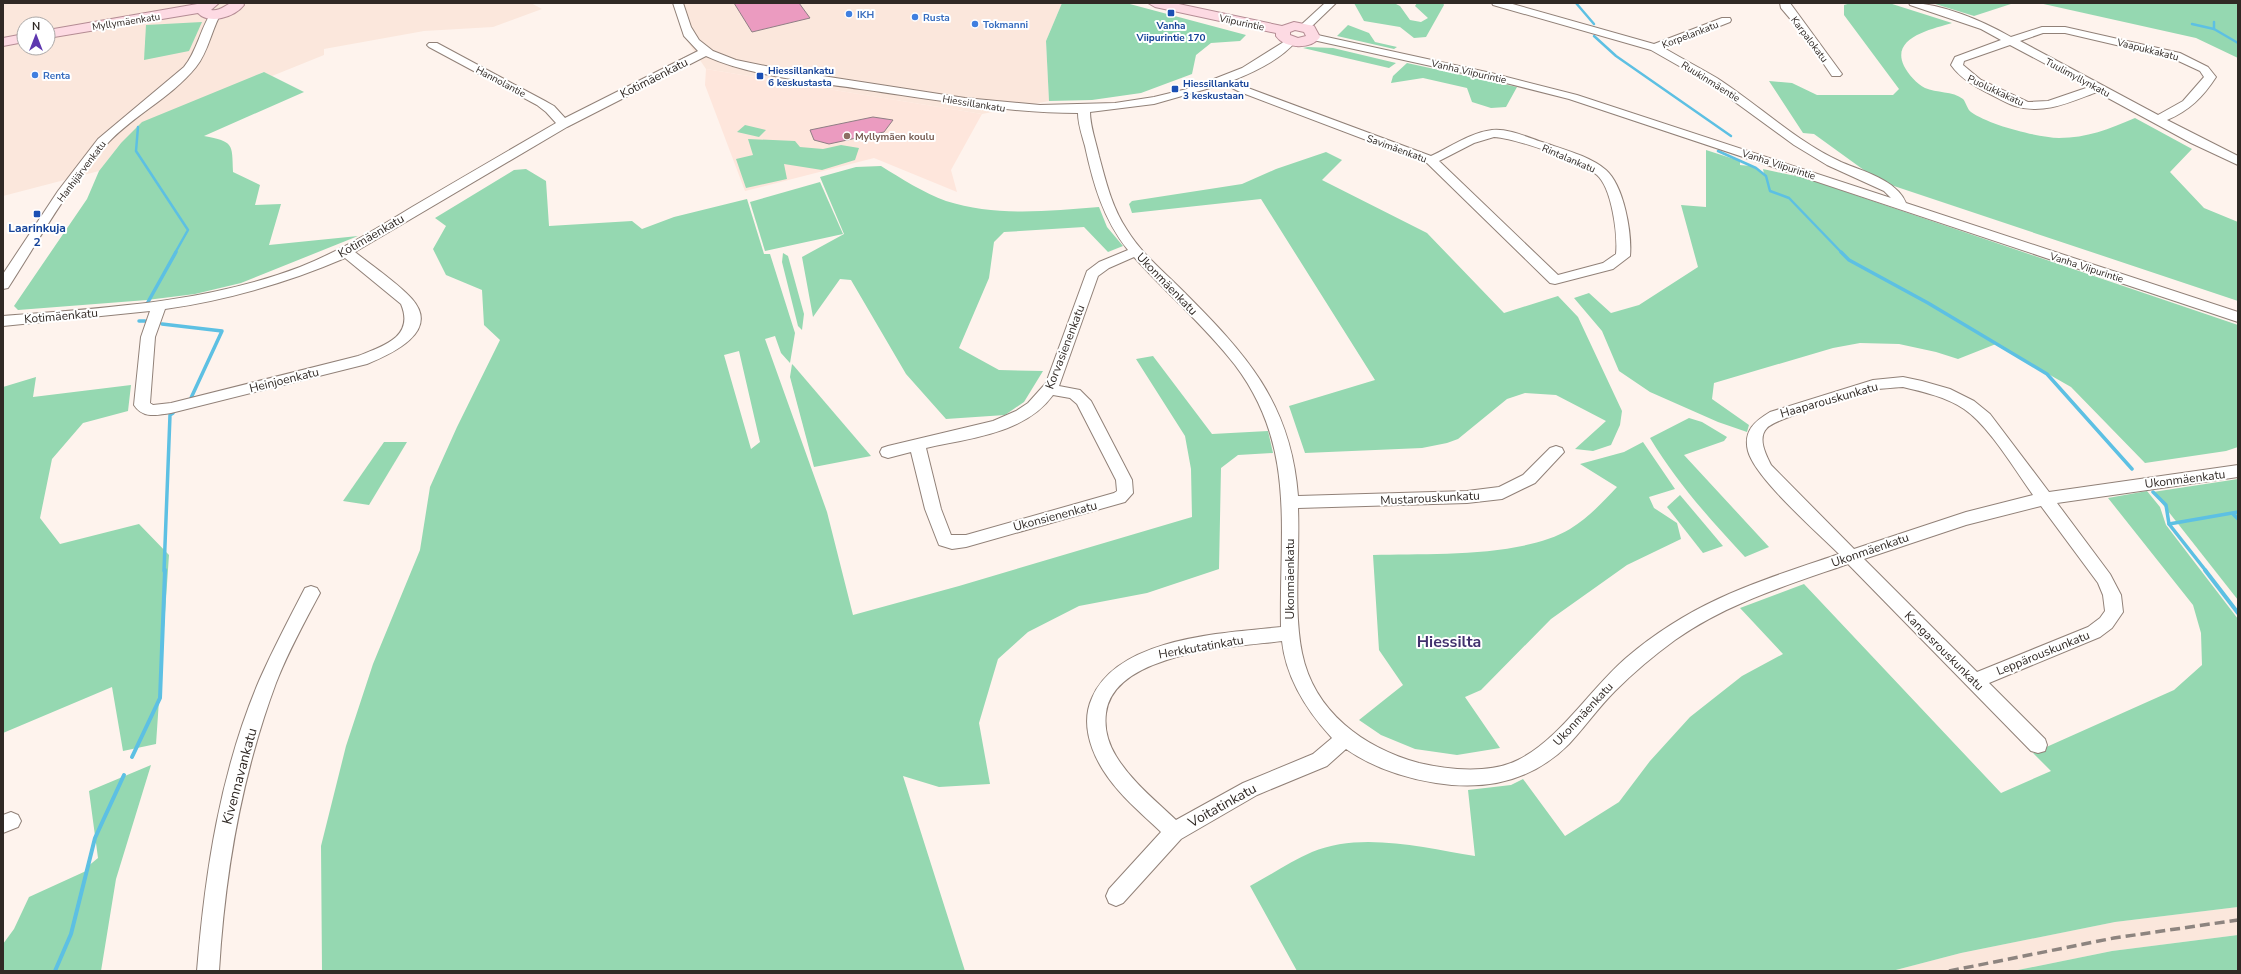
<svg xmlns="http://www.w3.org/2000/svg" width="2241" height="974" viewBox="0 0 2241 974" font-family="'Nunito Sans',sans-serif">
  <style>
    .built { fill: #fbe7dc; fill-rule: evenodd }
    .education { fill: #fee6dc }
    .green { fill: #95d8b1; fill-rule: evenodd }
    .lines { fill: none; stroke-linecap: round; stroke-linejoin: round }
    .stream-far2 { stroke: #5dc0e3; stroke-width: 2.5 }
    .stream-far1 { stroke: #5dc0e3; stroke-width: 3.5 }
    .stream { stroke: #5dc0e3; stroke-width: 4 }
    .building { fill: #eb9bc0; stroke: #907e85 }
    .minor-casing { stroke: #918178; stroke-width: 2 }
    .major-casing { stroke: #b48c94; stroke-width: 2 }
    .minor { fill: #fff; fill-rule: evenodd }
    .major { fill: #fddae3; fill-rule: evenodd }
    .rail { stroke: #8d847f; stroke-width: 3.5; stroke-dasharray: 10 5; stroke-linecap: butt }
    .transit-dot { fill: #1a4fb4; stroke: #fff; stroke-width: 1.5 }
    .shop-dot { fill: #3f7fe0; stroke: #fff; stroke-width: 1.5 }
    .education-dot { fill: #8d6e63; stroke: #fff; stroke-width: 1.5 }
    .labels { text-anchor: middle; stroke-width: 4; stroke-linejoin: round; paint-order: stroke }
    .far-shop-label { font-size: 10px; font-weight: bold; fill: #366cbe; stroke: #fff; text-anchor: start }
    .far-street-label { font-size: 10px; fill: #302925; stroke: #fff }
    .far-transit-label { font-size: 10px; font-weight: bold; fill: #164399; stroke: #fff; text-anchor: start }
    .far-education-label { font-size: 10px; font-weight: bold; fill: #785e54; stroke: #fff; text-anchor: start }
    .street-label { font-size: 12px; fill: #302925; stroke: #fff }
    .transit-label { font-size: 12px; font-weight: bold; fill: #164399; stroke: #fff }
    .near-street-label { font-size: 14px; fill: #302925; stroke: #fff }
    .district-label { font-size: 16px; font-weight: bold; fill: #41316d; stroke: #fff }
  </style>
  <rect width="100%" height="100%" fill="#fef3ed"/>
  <!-- built -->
  <g class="built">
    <path d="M3,3H531L542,9L493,27L424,31L324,49V55L272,76L263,72L121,143L99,171L3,196ZM24,24H48V48H24Z"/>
    <path d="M673,3H1062L1046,41L1049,101L982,114L706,69L683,35Z"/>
    <path d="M2238,907V935L2112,951L2013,971H1892L1961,953L2115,922Z"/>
  </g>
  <!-- education -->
  <path class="education" d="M706,69L982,114L951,170L957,192L874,158L745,191L705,85Z"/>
  <!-- green -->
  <g class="green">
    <path d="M1062,3H1126L1246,35L1240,41L1211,43L1196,55L1192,74L1141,93L1092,100L1049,101L1046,41Z"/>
    <path d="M1354,3H1394L1400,6L1410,20L1421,22L1428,18L1415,6L1417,3H1443L1444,5L1426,37L1414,38L1400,27L1364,21Z"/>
    <path d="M1851,3H1889L1952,23C1933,29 1890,37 1904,66C1908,74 1917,84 1925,88C1936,93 1953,91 1963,99C1966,102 1967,109 1971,112C1989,125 2036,137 2059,138C2087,138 2109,129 2135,118L2192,149L2170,172L2204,208L2238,222V301L1879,181L1814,134L1803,133L1769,81L1792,83L1817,95H1893L1899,89L1844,15V5Z"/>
    <path d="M1932,3H2014L1974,16Z"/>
    <path d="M2039,3H2238V58L2196,38Z"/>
    <path d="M202,22L189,51L144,60L146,25Z"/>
    <path d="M1348,25L1369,33L1375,42L1397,47L1394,49L1337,36Z"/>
    <path d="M1308,47L1333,48L1396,63L1389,68L1303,48Z"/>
    <path d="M1407,63L1517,87L1506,107L1491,108L1472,102L1467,88L1423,78L1391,83L1393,76Z"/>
    <path d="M264,72L304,92L204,136C234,142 232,143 233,172L260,185L255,205L281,204L269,245L358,236L241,283L195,294L147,300L18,310L14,306L87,199L99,171L121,143L142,122Z"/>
    <path d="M745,125L766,130L759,137L737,132Z"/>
    <path d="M748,139L795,141L800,147L823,149L841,145L859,148L855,160L822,170L784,164L787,179L746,188L736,159L753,155Z"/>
    <path d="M1706,150L1740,161V165L1751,166L1764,174L1763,169L1805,178L2238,325V447L2226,451L2145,463L2071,387L1996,344L1958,359L1936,352L1899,344L1860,343L1833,348L1714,383L1712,399L1749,425L1747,432L1718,422L1650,392L1619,371L1602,331L1574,298L1589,293L1611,313L1639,305L1698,267L1681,205L1706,207Z"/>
    <path d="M1326,152L1342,160L1322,180L1427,233L1504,313L1558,296L1578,317L1622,411L1620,425L1611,445L1593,451L1575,449L1606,421L1556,395L1525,393L1507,399L1458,439L1447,443L1422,448L1305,453L1289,406L1375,380L1261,199L1132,213L1129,204L1132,201L1242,184L1276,169Z"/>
    <path d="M881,166C902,179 924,193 946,201C996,217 1048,211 1099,207L1107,227L1123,246L1108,252L1084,227L1004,232L994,242L989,278L959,348L999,370L1043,371L1024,402L1005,415L946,419L906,374L851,280L840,279L813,317L802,257L844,234L820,177L856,167Z"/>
    <path d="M526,169L546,181L549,226L632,221L642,229L674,217L747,199L764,254H770L795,333L790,363L781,353L775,336L765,339L827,512L853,615L959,586L1192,517L1191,469L1185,436L1136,359L1153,356L1212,434L1268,431L1273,453L1238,455L1221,468L1219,569L1147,593L1079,606L1028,632L998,659L979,723L990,784L939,787L903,776L965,971H322L321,846L346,746L373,664L420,550L430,487L457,427L500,340L484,325L482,290L446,275L433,249L446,226L435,218L514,170ZM739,351L760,442L751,449L724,355Z"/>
    <path d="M820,182L843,234L765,251L750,202Z"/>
    <path d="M783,253L788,256L804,314L802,330L798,326L782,262Z"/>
    <path d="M792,364L794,366L871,456L814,467L790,377Z"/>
    <path d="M36,377L33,397L131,385L128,411L83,423L52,459L40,518L60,544L139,524L169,555L156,744L123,751L112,687L3,733V387Z"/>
    <path d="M1689,418L1702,422L1727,437L1724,441L1684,455L1769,547L1745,557C1709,518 1678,484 1650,438Z"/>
    <path d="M384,442H407L369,505L343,501Z"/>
    <path d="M1643,442L1675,489L1649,497L1654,508L1677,523L1681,539L1627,565L1551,619L1481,690L1465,697L1500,748L1457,755L1415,749L1381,735L1359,720L1403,685L1379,650L1373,555C1430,553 1521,558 1570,529C1588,518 1603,502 1617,487L1580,464L1624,452Z"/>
    <path d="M2238,479V600L2153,492Z"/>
    <path d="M2147,491L2160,507L2166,525L2238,619V907L2115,922L1961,953L1892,971H1297L1250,886C1271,875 1291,861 1312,852C1361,831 1425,848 1475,856L1468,790L1511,785L1523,779L1565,836L1619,802L1650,761L1690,717L1742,676L1783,654L1740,608L1804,584L2001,793L2051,771L2033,753L2174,690L2202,665L2201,633L2193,605L2108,498Z"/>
    <path d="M1680,495L1723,546L1703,553L1667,507Z"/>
    <path d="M151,765L116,879L101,971H3V944L14,929L29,897L86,871L87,867L98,858L89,791Z"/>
    <path d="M2238,935V971H2013L2112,951Z"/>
  </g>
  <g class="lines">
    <!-- stream-far2 -->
    <g class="stream-far2">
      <path d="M1576,3L1594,24"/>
      <path d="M2214,22V29"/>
      <path d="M2192,24L2214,29L2238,43"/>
      <path d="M1594,36L1616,56L1731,136"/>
      <path d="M138,127L136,151L188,230L175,253"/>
      <path d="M1718,151L1756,168L1766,176L1770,191L1789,198L1842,253"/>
    </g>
    <!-- stream-far1 -->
    <g class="stream-far1">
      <path d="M1841,252L1849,260L1928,303L2047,374L2132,469"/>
      <path d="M148,302L176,252"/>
      <path d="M139,321H145"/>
      <path d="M162,324L222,331L191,398"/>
      <path d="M2153,492L2166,505L2169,524L2206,571"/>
      <path d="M2233,514L2238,519"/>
      <path d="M2169,524L2238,512"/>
      <path d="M164,571L170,415L173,413"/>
    </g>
    <!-- stream -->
    <g class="stream">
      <path d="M2205,570L2238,613"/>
      <path d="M132,757L160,698L165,570"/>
      <path d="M55,971L71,934L95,838L124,775"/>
    </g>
  </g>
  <!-- building -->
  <g class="building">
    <path d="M734,3H799L810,18L752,32Z"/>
    <path d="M873,117L893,120L884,132L829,144L814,140L810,130Z"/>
  </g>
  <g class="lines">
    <!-- minor casing -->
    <g class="minor-casing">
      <g id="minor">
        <path d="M673,3H683L691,27L699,40L713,51L736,60L790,71L965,98L1040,105L1115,103L1154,97L1191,88L1242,68L1290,38L1296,41C1282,59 1254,72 1234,80L1248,88L1431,156C1451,147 1469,133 1492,130C1507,128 1527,137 1542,142C1562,149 1590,156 1606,170C1624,186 1632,233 1630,256L1613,269L1555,284L1550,283L1427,163L1240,92L1224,84L1154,104L1090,112C1090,126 1096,142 1099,156C1106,182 1112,208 1127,230C1141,253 1163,271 1182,290C1245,353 1291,402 1298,496L1467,491L1499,487L1523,475L1550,448L1556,446L1562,448L1564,452L1535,483L1502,499L1467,503L1298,508C1300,555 1293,608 1302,653C1314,712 1364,748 1419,763C1449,770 1490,774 1518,760C1560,739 1590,689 1626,658C1694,600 1757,582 1839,554C1817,532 1755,478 1748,451C1743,431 1755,421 1770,412L1873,380L1903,377L1922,381L1950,389L1974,401L1990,414L2049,492L2238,465V477L2057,503L2110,574L2121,595L2123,612L2112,628L2100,637L1989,683L2045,739L2047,745L2045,751L2038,753L2031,751L1848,564C1788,585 1727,603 1675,640C1653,656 1633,673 1615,691C1598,708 1585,727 1569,744C1532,781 1486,791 1436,783C1404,778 1372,767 1346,749L1327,766L1257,795L1181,839L1123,903L1116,906L1109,903L1106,896L1109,889L1161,832C1141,813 1118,794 1103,770C1090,749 1081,722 1092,698C1118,637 1224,633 1281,627C1279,531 1297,447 1235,365C1205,326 1167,294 1134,257L1109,268L1098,276L1059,386L1080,390L1091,401L1132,480L1133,493L1125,502L966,547L952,549L939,545L937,540L925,509L911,452L888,458L882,456L880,452L882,448L888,446L993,421L1016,411L1028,403L1046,383L1087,271L1099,262L1128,250C1103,219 1093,183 1085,146C1082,135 1078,124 1078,113C1005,113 933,99 860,89C809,81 753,77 706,56L567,127L355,252C371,265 399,284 412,299C441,332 391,354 367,364L171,413C157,415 143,419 134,405L141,337L150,311L3,326V316C102,308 206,303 300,267C340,251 376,229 412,207C460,179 508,151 556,123L546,112L537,105L429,47L427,45L429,43H437L545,101L554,106L565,118L698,51L684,36ZM1494,137C1518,139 1579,160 1597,175C1612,188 1618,235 1616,254L1603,263L1558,275L1439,161L1474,143ZM345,258L401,304C415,337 383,346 358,356L171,403L153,405L150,403L155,337L165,309C227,300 287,283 345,258ZM1903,387C1924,392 1946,397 1964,409C1989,426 2015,470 2033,495L1966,512L1854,549L1771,465C1766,455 1757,438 1767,428C1776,418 1856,395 1873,390C1882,388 1893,388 1903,387ZM1053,395L1070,398L1077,404L1116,480L1117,491L1114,493L966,535H951L941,509L926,448C969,438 1025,434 1053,395ZM2041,506L2098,583L2103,595L2105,611L2100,618L2088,627L1977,672L1864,559L1966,525ZM1282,641C1286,678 1307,711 1332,738L1313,754L1243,783L1176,820C1155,800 1131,781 1116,756C1108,743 1104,728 1106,713C1114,652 1235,647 1282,641Z"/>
        <path d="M1325,3H1336L1309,29H1301L1300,27L1301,25Z"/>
        <path d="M1492,3H1509L1654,44L1722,18H1730L1731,20L1730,22L1664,48C1681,58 1700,68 1717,78C1759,105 1795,141 1841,162C1862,171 1897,180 1906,203L2238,312V322L1569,99L1490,79L1313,40L1308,37L1313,34L1491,73L1577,95L1891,198L1884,191L1827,165L1794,145L1709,83L1651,50L1493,5Z"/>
        <path d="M1780,3H1790L1842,74L1840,76H1832L1804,35L1781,8Z"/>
        <path d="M1909,3C1941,3 1983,21 2011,37L2042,27H2065L2180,53L2208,67L2216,77C2203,97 2189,111 2167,120L2238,156V165L2191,143L2097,92C2070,102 2044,115 2015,106C2006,103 1998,98 1990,94C1975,87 1961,79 1951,65L1955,57L2001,40L1981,29L1910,5ZM2043,33H2065L2172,58L2200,71L2204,77L2183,101L2158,115L2020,41ZM2010,45L2089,87L2048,101L2028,102L1981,80L1963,65L1964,61Z"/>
        <path d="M215,12L220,15C211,32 208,52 196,67C171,98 132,116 106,145C67,188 39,240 8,288L3,289V274L58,191L98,139L184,67C197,51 200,30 211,13Z"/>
        <path d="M311,586L317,588L320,593C304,623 288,652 276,683C241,777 225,872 219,971H197C205,872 220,773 259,681C273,649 289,619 305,588Z"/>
        <path d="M11,812L18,815L21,821L18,827L3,833V815Z"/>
      </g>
    </g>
    <!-- major casing -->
    <g class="major-casing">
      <g id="major">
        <path d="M203,3H219L211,10C220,12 226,4 232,3C235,2 239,3 243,3L244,5C235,17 209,25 198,13L48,38V30Z"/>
        <path d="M1148,3H1174L1282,26L1294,22L1314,26L1320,37C1311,50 1285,49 1276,36V33L1155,7ZM1295,30L1304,32L1306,36L1298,38L1290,35V32Z"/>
        <path d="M24,34V42L3,46V38Z"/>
      </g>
    </g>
    <!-- minor -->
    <use href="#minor" class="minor"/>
    <!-- major -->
    <use href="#major" class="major"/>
    <!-- rail -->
    <path class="rail" d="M1949,971L2114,938L2238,920"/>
  </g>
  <!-- markers -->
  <g class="transit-dot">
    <rect x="1167" y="9" width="8" height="8" rx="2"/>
    <rect x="756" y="72" width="8" height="8" rx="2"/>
    <rect x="1171" y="85" width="8" height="8" rx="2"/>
    <rect x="33" y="210" width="8" height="8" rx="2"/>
  </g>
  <g class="shop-dot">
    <circle cx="849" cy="14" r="4"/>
    <circle cx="915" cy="17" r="4"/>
    <circle cx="975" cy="24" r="4"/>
    <circle cx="35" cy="75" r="4"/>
  </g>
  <circle class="education-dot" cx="847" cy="136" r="4"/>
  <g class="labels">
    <!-- far-shop labels -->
    <g class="far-shop-label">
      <text x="857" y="18">IKH</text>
      <text x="923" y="21">Rusta</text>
      <text x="983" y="28">Tokmanni</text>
      <text x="43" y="79">Renta</text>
    </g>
    <!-- far-street labels -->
    <g class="far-street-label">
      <text transform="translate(126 21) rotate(-9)" y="4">Myllymäenkatu</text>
      <text transform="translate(1242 22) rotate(12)" y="4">Viipurintie</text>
      <text transform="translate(1690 34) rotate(-21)" y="4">Korpelankatu</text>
      <text transform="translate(1810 39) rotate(53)" y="4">Karpalokatu</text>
      <text transform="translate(2148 49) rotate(14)" y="4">Vaapukkakatu</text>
      <text transform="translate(1469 71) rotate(13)" y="4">Vanha Viipurintie</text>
      <text transform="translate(2078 77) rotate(28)" y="4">Tuulimyllynkatu</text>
      <text transform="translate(501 81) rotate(28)" y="4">Hannolantie</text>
      <text transform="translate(1711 81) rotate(32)" y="4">Ruukinmäentie</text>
      <text transform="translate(1996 90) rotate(25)" y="4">Puolukkakatu</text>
      <text transform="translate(974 103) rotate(9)" y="4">Hiessillankatu</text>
      <text transform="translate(1397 148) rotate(20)" y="4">Savimäenkatu</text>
      <text transform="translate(1569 158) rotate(23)" y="4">Rintalankatu</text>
      <text transform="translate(1779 164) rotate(18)" y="4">Vanha Viipurintie</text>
      <text transform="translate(81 171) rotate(-53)" y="4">Hanhijärvenkatu</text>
      <text transform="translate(2087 267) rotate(18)" y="4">Vanha Viipurintie</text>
    </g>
    <!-- far-transit labels -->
    <g class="far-transit-label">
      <text x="1171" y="29" text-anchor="middle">Vanha<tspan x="1171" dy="12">Viipurintie 170</tspan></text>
      <text x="768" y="74">Hiessillankatu<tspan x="768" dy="12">6 keskustasta</tspan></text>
      <text x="1183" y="87">Hiessillankatu<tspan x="1183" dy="12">3 keskustaan</tspan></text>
    </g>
    <!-- far-education labels -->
    <g class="far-education-label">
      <text x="855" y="140">Myllymäen koulu</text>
    </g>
    <!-- street labels -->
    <g class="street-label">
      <text transform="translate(654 78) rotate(-27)" y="4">Kotimäenkatu</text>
      <text transform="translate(371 236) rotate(-30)" y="4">Kotimäenkatu</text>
      <text transform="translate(1167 284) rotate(46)" y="4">Ukonmäenkatu</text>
      <text transform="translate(61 316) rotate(-5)" y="4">Kotimäenkatu</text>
      <text transform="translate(1065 347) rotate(-69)" y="4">Korvasienenkatu</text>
      <text transform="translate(284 380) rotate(-14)" y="4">Heinjoenkatu</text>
      <text transform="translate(1829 400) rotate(-16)" y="4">Haaparouskunkatu</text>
      <text transform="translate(2185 479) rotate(-7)" y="4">Ukonmäenkatu</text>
      <text transform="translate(1430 498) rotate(-3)" y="4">Mustarouskunkatu</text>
      <text transform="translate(1055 516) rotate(-15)" y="4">Ukonsienenkatu</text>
      <text transform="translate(1870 550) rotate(-19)" y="4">Ukonmäenkatu</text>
      <text transform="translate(1290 579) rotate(-90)" y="4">Ukonmäenkatu</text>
      <text transform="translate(1201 647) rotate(-10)" y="4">Herkkutatinkatu</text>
      <text transform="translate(1944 651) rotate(45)" y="4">Kangasrouskunkatu</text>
      <text transform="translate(2043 653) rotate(-22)" y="4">Leppärouskunkatu</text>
      <text transform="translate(1583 714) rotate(-47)" y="4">Ukonmäenkatu</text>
    </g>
    <!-- transit labels -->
    <g class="transit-label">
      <text x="37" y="232">Laarinkuja<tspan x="37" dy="14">2</tspan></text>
    </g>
    <!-- near-street labels -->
    <g class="near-street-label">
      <text transform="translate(239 776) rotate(-75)" y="5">Kivennavankatu</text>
      <text transform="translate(1222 805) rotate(-29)" y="5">Voitatinkatu</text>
    </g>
    <!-- district labels -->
    <g class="district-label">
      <text x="1449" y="647">Hiessilta</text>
    </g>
  </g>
  <!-- border -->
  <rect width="2241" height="974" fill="none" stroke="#302925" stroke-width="8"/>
  <!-- north arrow -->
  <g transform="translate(36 36)"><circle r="19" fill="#ffffff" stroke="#aca9a8"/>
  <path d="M0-3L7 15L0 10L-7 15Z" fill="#5e37af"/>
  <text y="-6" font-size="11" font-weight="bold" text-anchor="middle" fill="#302925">N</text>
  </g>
</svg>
